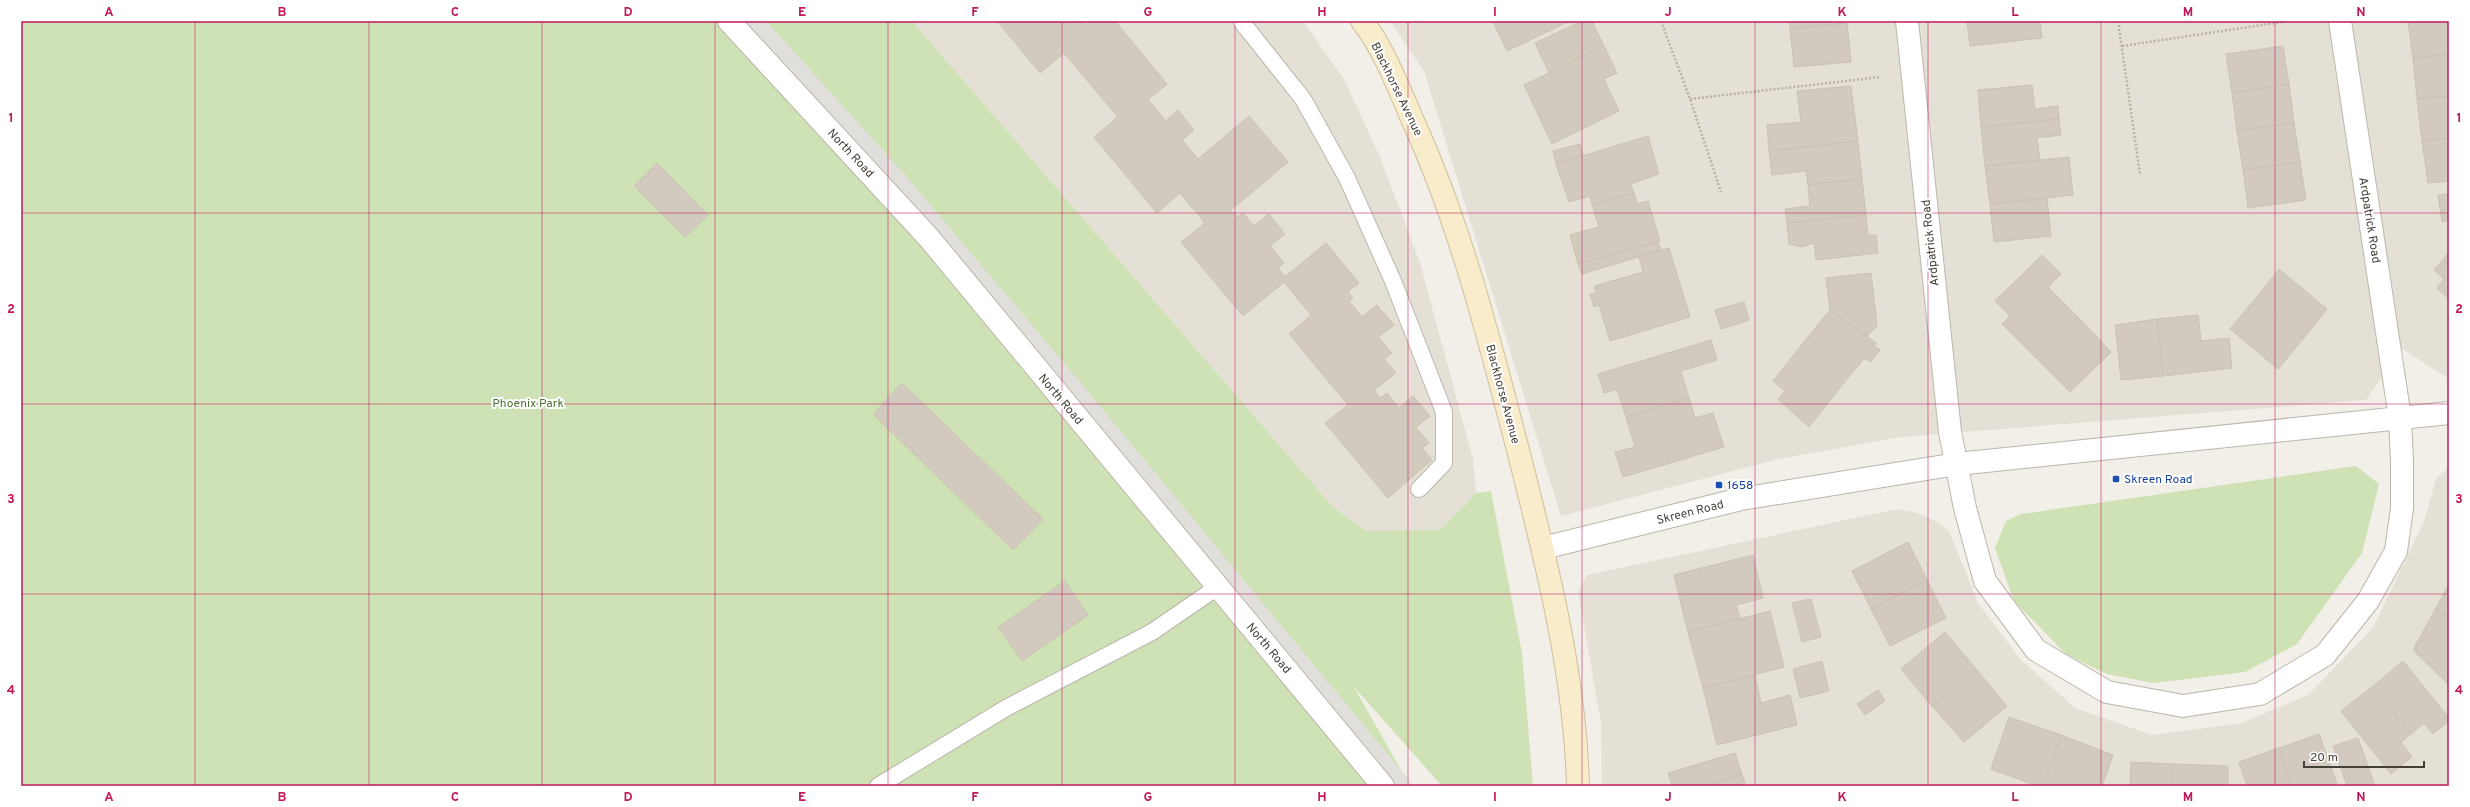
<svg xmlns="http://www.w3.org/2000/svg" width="2470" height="807" viewBox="0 0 2470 807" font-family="Overpass,sans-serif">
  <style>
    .residential { fill: #e5e0d6 }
    .green { fill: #cfe2b5 }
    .parking { fill: #e0dfdc }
    .building { fill: #d2cabe; stroke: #ccc1b2 }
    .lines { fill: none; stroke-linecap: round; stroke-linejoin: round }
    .lane-casing { stroke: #bcb6ab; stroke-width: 18 }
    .street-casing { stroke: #bcb6ab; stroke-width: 24 }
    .secondary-casing { stroke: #ccbf9c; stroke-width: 24 }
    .path { stroke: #bcb19e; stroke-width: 2.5; stroke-dasharray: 2 2; stroke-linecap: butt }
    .lane { stroke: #fff; stroke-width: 16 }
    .street { stroke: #fff; stroke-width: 22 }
    .secondary { stroke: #f8eccb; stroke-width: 22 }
    .grid { fill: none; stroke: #c2185b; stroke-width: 1; stroke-opacity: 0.55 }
    .transit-dot { fill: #1a4fb4; stroke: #fff; stroke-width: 1.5 }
    .labels { text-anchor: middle; stroke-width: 4; stroke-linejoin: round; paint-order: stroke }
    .street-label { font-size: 12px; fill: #443f37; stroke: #fff }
    .park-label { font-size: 12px; fill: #4a6f31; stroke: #fff }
    .transit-label { font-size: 12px; fill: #164399; stroke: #fff; text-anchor: start }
    .neatline { fill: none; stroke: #c2185b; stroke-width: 1.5 }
    .grid-label { font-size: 13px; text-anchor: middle; font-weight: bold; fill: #c2185b }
  </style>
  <rect width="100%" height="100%" fill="#f2eee8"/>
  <!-- residential -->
  <g class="residential">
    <path d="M912,21H1303L1345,81L1380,157L1420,263L1473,459L1476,493L1440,530L1366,531L1332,506Z"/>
    <path d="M1390,21H2449V379L2401,348L2366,400L1901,437L1779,459L1561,516L1424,71Z"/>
    <path d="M2449,466V786H1602L1601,723L1578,591L1587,575L1897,509L1918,513L1938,522L1949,531L1978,603L2020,659L2075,708L2152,735L2242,723L2308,695L2373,628L2424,521L2436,479Z"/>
  </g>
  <!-- green -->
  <g class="green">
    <path d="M21,21H912L1332,506L1366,531L1440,530L1476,493L1491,491L1522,653L1533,786H1442L1354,687L1410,786H21Z"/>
    <path d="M2356,466L2379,484L2362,553L2297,644L2245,672L2153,683L2107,674L2067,655L2014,601L1995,548L2006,521L2021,514Z"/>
  </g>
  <!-- parking -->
  <path class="parking" d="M729,21H766L796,54L904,174L1076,377L1414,786H1383Z"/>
  <!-- building -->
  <g class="building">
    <path d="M997,21H1082L1085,25L1090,21H1115L1167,84L1148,100L1166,121L1178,110L1194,130L1182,140L1198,159L1249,116L1288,162L1231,210L1238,217L1243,213L1254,226L1269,214L1285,234L1270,246L1284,263L1278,268L1285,277L1326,243L1359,283L1348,292L1353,298L1349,301L1362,317L1377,305L1394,325L1378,337L1392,353L1384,359L1396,373L1374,390L1380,398L1387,393L1399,408L1413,396L1430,416L1416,427L1429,443L1422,448L1432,460L1388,498L1325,423L1348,405L1289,334L1311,315L1284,282L1243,316L1181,242L1205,223L1180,193L1157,213L1094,137L1118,117L1064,53L1040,73Z"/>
    <path d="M1493,21H1570L1507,51Z"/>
    <path d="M1582,21H1592L1604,46L1549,73L1535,43Z"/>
    <path d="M1790,21H1846L1847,23L1790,29Z"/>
    <path d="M1967,21H2040L2042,38L1970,46Z"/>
    <path d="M2408,21H2449V54L2413,58Z"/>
    <path d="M1847,23L1851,62L1794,67L1790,29Z"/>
    <path d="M1604,46L1617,73L1604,79L1619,111L1552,144L1524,85Z"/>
    <path d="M2283,46L2289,84L2232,93L2226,54Z"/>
    <path d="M2449,54V96L2417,99L2413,58Z"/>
    <path d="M2289,84L2294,123L2237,131L2232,93Z"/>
    <path d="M2032,85L2035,109L2058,106L2059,119L1981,127L1978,90Z"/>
    <path d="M1851,86L1858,141L1769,151L1767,125L1801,122L1797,91Z"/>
    <path d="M2449,96V138L2422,141L2417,99Z"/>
    <path d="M2059,119L2061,135L2037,138L2040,160L1985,166L1981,127Z"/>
    <path d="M2294,123L2300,162L2243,170L2237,131Z"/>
    <path d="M1648,136L1659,174L1631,184L1634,193L1592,205L1590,196L1569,202L1556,164Z"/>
    <path d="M2449,138V181L2428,183L2422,141Z"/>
    <path d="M1858,141L1862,179L1808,185L1806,171L1772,175L1769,151Z"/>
    <path d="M1580,144L1583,156L1556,164L1553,151Z"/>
    <path d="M2069,157L2073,195L1990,204L1985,166Z"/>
    <path d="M2300,162L2306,200L2248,208L2243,170Z"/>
    <path d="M657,163L708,215L685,237L634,186Z"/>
    <path d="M1862,179L1866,215L1787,223L1785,209L1810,206L1808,185Z"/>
    <path d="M1634,193L1637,204L1648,201L1660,241L1578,264L1570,235L1599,227L1592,205Z"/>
    <path d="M2449,194V220L2442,222L2438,195Z"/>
    <path d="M2047,198L2051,236L1994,242L1990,204Z"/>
    <path d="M1866,215L1868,235H1876L1878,253L1816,260L1814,243L1802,247L1789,244L1787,223Z"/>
    <path d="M1658,242L1661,250L1582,274L1578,264Z"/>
    <path d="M1669,248L1690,317L1610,341L1599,305L1594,307L1590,294L1596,293L1594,286L1643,272L1639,257Z"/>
    <path d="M2449,252V299L2437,288L2444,279L2434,270Z"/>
    <path d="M2042,255L2061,274L2048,287L2078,317L2036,358L2002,324L2010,316L1995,301Z"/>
    <path d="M2279,269L2327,309L2303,339L2255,299Z"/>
    <path d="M1871,273L1877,326L1867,336L1830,310L1826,278Z"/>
    <path d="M2255,299L2303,339L2278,369L2230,329Z"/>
    <path d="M1744,302L1749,320L1721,329L1715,310Z"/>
    <path d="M1830,310L1876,343L1874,346L1880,350L1870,362L1865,358L1851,374L1807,338Z"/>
    <path d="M2198,315L2201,341L2229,338L2232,368L2163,376L2157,319Z"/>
    <path d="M2078,317L2111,352L2070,392L2036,358Z"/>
    <path d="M2157,319L2163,376L2121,380L2115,325Z"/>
    <path d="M1807,338L1851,374L1809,427L1778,399L1785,391L1773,381Z"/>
    <path d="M1711,340L1717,360L1681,371L1689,398L1626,417L1617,389L1604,393L1598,374Z"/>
    <path d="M902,383L1043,519L1013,550L873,414Z"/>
    <path d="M1689,398L1695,418L1713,413L1724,447L1623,477L1615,452L1635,447L1626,417Z"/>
    <path d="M1908,542L1927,580L1871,609L1852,571Z"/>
    <path d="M1753,555L1763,598L1736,605L1740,618L1688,632L1674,575Z"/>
    <path d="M1927,580L1946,618L1890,646L1871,609Z"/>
    <path d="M1065,581L1088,615L1022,661L998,627Z"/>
    <path d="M2449,584V617L2435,610Z"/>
    <path d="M1811,599L1821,637L1802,642L1792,603Z"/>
    <path d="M2435,610L2449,617V685L2413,650Z"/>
    <path d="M1770,611L1784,667L1703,688L1688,632Z"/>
    <path d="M1945,632L1976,669L1932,706L1901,669Z"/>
    <path d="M1822,661L1829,691L1800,698L1793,669Z"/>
    <path d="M2403,661L2449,718V721L2433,734L2424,723L2411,734L2372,687Z"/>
    <path d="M1976,669L2007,706L1964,742L1932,706Z"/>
    <path d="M1755,675L1761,703L1790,695L1797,725L1717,745L1703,688Z"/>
    <path d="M2372,687L2411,734L2401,742L2412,757L2391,774L2341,711Z"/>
    <path d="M1878,690L1885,701L1865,715L1857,704Z"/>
    <path d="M2009,717L2061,735L2043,786H2037L1991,769Z"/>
    <path d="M2319,734L2338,786H2292L2279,748Z"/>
    <path d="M2061,735L2113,755L2102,786H2043Z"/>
    <path d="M2358,738L2375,786H2347L2333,746Z"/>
    <path d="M2279,748L2292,786H2247L2239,762Z"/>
    <path d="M1735,753L1742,775L1706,786H1672L1668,773Z"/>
    <path d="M2131,762L2173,764L2172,786H2130Z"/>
    <path d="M2173,764L2228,766V786H2172Z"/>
    <path d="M1742,775L1746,786H1706Z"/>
  </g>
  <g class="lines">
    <!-- lane casing -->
    <g class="lane-casing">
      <g id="lane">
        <path d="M1241,21L1303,99L1347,178L1393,281L1444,412V463L1419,489"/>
        <path d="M878,786L1006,708L1152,632L1219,586"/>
      </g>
    </g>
    <!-- street casing -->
    <g class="street-casing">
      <g id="street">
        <path d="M729,21L929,238L1383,786"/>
        <path d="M1907,21L1950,432L1965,508L1985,581L2036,650L2107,692L2183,706L2260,694L2325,655L2368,601L2396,551L2402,508V461L2400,418L2340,21"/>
        <path d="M1543,548L1741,499L1957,464L2449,413"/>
      </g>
    </g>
    <!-- secondary casing -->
    <g class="secondary-casing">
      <path id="secondary" d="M1362,21C1382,45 1400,91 1413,121C1461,226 1489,339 1518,450C1546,560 1575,673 1578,786"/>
    </g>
    <!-- path -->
    <g class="path">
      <path d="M1661,21L1690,99L1721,192"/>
      <path d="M2118,21L2140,174"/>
      <path d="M2122,46L2289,21"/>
      <path d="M1690,99L1880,77"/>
    </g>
    <!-- lane -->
    <use href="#lane" class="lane"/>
    <!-- street -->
    <use href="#street" class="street"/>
    <!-- secondary -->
    <use href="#secondary" class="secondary"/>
  </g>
  <!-- grid -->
  <path class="grid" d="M195,21V786M369,21V786M542,21V786M715,21V786M888,21V786M1062,21V786M1235,21V786M1408,21V786M1582,21V786M1755,21V786M1928,21V786M2101,21V786M2275,21V786M21,213H2449M21,404H2449M21,594H2449"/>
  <!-- markers -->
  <g class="transit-dot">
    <rect x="2112" y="475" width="8" height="8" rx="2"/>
    <rect x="1715" y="481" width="8" height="8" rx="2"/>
  </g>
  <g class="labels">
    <!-- street labels -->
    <g class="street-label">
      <text transform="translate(1397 89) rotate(64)" y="4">Blackhorse Avenue</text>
      <text transform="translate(851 153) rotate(47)" y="4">North Road</text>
      <text transform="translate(2370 220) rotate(81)" y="4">Ardpatrick Road</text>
      <text transform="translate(1930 243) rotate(-96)" y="4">Ardpatrick Road</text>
      <text transform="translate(1503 394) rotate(75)" y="4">Blackhorse Avenue</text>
      <text transform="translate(1061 399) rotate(50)" y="4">North Road</text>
      <text transform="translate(1690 512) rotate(-14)" y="4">Skreen Road</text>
      <text transform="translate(1269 648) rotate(50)" y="4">North Road</text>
    </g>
    <!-- park labels -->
    <g class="park-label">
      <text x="528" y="407">Phoenix Park</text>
    </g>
    <!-- transit labels -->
    <g class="transit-label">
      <text x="2124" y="483">Skreen Road</text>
      <text x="1727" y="489">1658</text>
    </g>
  </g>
  <!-- border -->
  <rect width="2470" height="807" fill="none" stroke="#ffffff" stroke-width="44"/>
  <!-- scale -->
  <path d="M2304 761v6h120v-6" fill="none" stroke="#443f37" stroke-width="2"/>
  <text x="2310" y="761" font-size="12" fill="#443f37" stroke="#ffffff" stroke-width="3" paint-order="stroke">20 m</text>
  <rect x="22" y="22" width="2426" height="763" class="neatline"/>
  <g class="grid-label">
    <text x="109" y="16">A</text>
    <text x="282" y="16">B</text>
    <text x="455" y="16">C</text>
    <text x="628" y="16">D</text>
    <text x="802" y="16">E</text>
    <text x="975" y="16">F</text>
    <text x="1148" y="16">G</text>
    <text x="1322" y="16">H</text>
    <text x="1495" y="16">I</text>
    <text x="1668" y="16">J</text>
    <text x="1842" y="16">K</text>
    <text x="2015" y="16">L</text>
    <text x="2188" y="16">M</text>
    <text x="2361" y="16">N</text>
    <text x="11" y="122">1</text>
    <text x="2459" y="122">1</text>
    <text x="11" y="313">2</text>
    <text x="2459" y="313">2</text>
    <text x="11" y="503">3</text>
    <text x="2459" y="503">3</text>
    <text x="11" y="694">4</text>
    <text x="2459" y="694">4</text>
    <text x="109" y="801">A</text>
    <text x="282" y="801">B</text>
    <text x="455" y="801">C</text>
    <text x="628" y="801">D</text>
    <text x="802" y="801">E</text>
    <text x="975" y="801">F</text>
    <text x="1148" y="801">G</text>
    <text x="1322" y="801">H</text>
    <text x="1495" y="801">I</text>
    <text x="1668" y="801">J</text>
    <text x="1842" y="801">K</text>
    <text x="2015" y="801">L</text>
    <text x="2188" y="801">M</text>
    <text x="2361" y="801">N</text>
  </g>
</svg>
